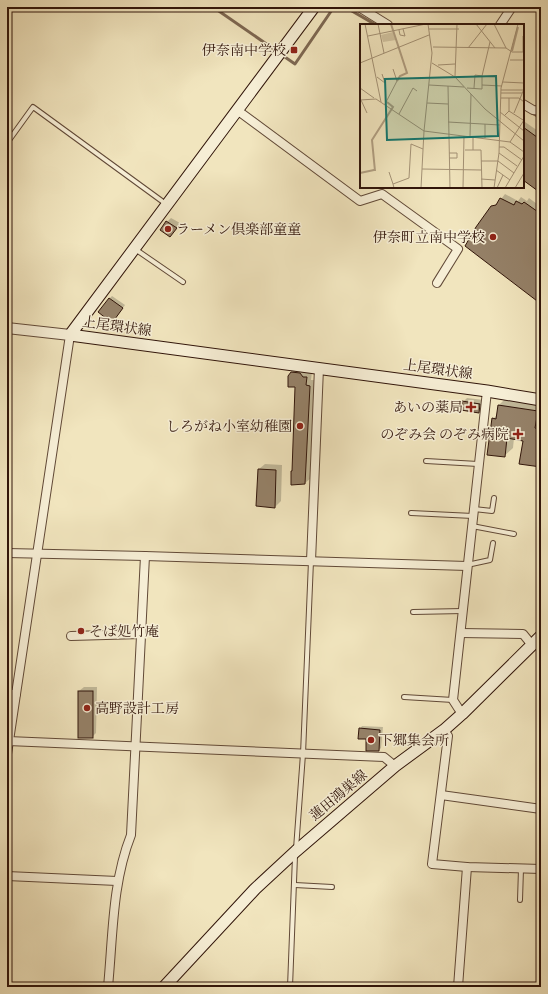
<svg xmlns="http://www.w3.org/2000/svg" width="548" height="994" viewBox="0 0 548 994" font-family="Alegreya,'Noto Serif JP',serif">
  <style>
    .shadow { fill: #0003 }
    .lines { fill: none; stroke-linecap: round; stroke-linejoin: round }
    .stream { stroke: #7d6751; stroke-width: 3 }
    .building { fill: #958168; stroke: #31150a }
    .service-casing { stroke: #614937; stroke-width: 6 }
    .minor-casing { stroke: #614937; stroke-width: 10 }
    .tertiary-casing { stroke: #614937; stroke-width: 12 }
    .secondary-casing { stroke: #31150a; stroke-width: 13 }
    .service { stroke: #f6eed5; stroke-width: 4 }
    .minor { stroke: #f6eed5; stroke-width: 8 }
    .tertiary { stroke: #f6eed5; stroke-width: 10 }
    .secondary { stroke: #f6eed5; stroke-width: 11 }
    .poi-dot { fill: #8f2418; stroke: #f6eed5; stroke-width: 1.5 }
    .labels { text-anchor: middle; stroke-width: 3; stroke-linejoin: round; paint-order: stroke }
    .poi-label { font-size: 14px; fill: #31150a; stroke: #f6eed5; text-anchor: end }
    .street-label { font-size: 14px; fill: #31150a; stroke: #f6eed5 }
    .inset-river { fill: none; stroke: #b09e81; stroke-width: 2 }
    .inset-road { fill: none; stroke: #a49276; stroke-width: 1 }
    .view { fill: #0f766e; fill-opacity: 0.15; stroke: #0f766e; stroke-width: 2 }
    .inset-edge { fill: none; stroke: #31150a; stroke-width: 2 }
  </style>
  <rect width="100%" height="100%" fill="#f1e5be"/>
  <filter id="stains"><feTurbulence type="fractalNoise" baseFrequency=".005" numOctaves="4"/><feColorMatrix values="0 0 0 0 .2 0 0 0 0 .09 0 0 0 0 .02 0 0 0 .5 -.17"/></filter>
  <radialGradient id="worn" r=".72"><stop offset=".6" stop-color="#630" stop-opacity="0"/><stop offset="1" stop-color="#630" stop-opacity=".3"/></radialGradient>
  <!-- shadow -->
  <g class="shadow">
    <path d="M525,122L541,133V190L523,178V125Z"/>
    <path d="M505,194L518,201L521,197L527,201L529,198L541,207V299L492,207L499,202Z"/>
    <path d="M171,218L180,223L174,232L167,222Z"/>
    <path d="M112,296L125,305L115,319L110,298Z"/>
    <path d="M298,367L312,372L311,380H315L311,478L305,483L292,484L296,386L292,372Z"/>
    <path d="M507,397L541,402V466L524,440L514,438L513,448L504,456L493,419L497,415L499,405Z"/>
    <path d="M467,398L484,400L483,407L479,412L463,402Z"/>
    <path d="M265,464L282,465L281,501L275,507L257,505L259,469Z"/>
    <path d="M84,687H97L96,733L92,737L79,691Z"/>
    <path d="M362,726L383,727L381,748L379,750L360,729Z"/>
  </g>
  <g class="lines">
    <!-- stream -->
    <g class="stream">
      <path d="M213,7L278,52"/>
      <path d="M345,7L376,25"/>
      <path d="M282,55L295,64L334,7"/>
      <path d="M532,113L541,118"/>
    </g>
  </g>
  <!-- building -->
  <g class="building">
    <path d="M523,127L541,140V186L538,191L523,180Z"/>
    <path d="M500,198L514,205L516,201L522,204L524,202L541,214V304L465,246L476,227L491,206L496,205Z"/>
    <path d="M166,221L177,228L170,237L160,230Z"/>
    <path d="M109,298L123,308L112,323L98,312Z"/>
    <path d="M291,372L300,373L303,377H307L306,385L310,386L305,484L291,485V471H292L295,387H288V376Z"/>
    <path d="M462,401L480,404L479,413L461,410Z"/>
    <path d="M498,405L538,411L535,428L538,429L537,439L541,440V467L519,464L523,441L507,438L505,457L487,455L492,418L496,419Z"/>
    <path d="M258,469L276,470L275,508L256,506Z"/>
    <rect x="78" y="691" width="15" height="47"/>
    <path d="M359,728L380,730L379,751H366V739H358Z"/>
  </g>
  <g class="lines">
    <!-- service casing -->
    <g class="service-casing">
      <g id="service">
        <path d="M7,143L33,107L166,204"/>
        <path d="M135,249L183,282"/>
        <path d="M426,461L478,464"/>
        <path d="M474,509L492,511L494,498"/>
        <path d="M411,513L473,516"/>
        <path d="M472,526L514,534"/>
        <path d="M467,565L490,560L493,543"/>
        <path d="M413,612L463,611"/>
        <path d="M404,697L453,700"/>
        <path d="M296,849L303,754L311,561"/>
        <path d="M295,885L332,887"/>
        <path d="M520,900L521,869"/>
        <path d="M290,987L295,856"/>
      </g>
    </g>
    <!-- minor casing -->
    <g class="minor-casing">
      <g id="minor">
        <path d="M359,7L388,25"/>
        <path d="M500,25L512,7"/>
        <path d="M523,104L533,110L541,111"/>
        <path d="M237,110L360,201L382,194L458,249L437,283"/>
        <path d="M7,553L145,556L467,566"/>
        <path d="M311,561L319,368"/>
        <path d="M461,633L523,634L532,645"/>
        <path d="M71,636L141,634"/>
        <path d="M7,694H16"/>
        <path d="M462,714L453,700L487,391"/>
        <path d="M444,730L448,736L432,864L467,867L541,869"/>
        <path d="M8,741L384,757L395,766"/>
        <path d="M7,754L70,335"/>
        <path d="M441,795L541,809"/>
        <path d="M7,876L117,881"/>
        <path d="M108,987C113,936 112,883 131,835L145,556"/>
        <path d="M458,987L467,867"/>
      </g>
    </g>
    <!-- tertiary casing -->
    <g class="tertiary-casing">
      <path id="tertiary" d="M7,328L70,335"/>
    </g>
    <!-- secondary casing -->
    <g class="secondary-casing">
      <g id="secondary">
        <path d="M314,7L70,335L487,391L541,400"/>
        <path d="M164,987L255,889L296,851L395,766L444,730L462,714L541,636"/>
      </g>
    </g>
    <!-- service -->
    <use href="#service" class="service"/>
    <!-- minor -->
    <use href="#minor" class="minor"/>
    <!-- tertiary -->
    <use href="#tertiary" class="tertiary"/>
    <!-- secondary -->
    <use href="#secondary" class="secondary"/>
  </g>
  <!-- markers -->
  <g class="poi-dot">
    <rect x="290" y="46" width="8" height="8" rx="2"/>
    <circle cx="168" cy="229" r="4"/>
    <circle cx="493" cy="237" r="4"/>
    <path d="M469 401h4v4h4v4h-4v4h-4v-4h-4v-4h4z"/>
    <circle cx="300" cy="426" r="4"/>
    <path d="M516 428h4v4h4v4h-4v4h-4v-4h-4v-4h4z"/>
    <circle cx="81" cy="631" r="4"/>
    <circle cx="87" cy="708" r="4"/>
    <circle cx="371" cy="740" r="4"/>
  </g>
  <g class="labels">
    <!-- poi labels -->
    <g class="poi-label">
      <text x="286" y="55">伊奈南中学校</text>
      <text x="176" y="234" text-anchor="start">ラーメン倶楽部童童</text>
      <text x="485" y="242">伊奈町立南中学校</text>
      <text x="463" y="412">あいの薬局</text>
      <text x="292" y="431">しろがね小室幼稚園</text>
      <text x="509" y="439">のぞみ会 のぞみ病院</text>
      <text x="89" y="636" text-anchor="start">そば処竹庵</text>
      <text x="95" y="713" text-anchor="start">高野設計工房</text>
      <text x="379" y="745" text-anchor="start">下郷集会所</text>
    </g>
    <!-- street labels -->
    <g class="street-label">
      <text transform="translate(117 326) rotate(8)" y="5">上尾環状線</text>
      <text transform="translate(438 369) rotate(8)" y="5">上尾環状線</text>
      <text transform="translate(338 795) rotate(-40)" y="5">蓮田鴻巣線</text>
    </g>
  </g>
  <!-- overview -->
  <g transform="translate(360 24)">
    <rect width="164" height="164" fill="#f1e5be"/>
    <path d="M33,8L36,16L23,18L21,11Z" fill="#d0c29f"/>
    <path class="inset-river" d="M31,0L47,49L40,52L37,57M152,27L158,3M15,147L12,116L33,83L27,78M0,149L14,146"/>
    <path class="inset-road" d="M5,0L21,78M18,0L24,29M116,0L135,24M134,0L146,24M69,5H99M39,6L40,11L45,12L43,5M8,12L66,0M163,12V28M73,23L146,24L152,28H164M108,24L127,0M150,36H164M0,39L69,11M72,39L95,53L125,85L164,117M78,41L95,40M95,52L97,0M17,53L25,59L22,50M143,58L164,59M69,61L104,63M122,61L142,62M88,62L90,164M0,64L14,74M107,64L122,65V52L130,18M114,64L115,51L122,52M141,66H163M141,69H162M141,74H159L164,78M0,76L16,75L64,107L72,29L68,0M1,76L7,89M67,79L88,80M25,80L37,57L33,45M149,87L163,96M140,88L164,107M154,89L164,65M39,90L53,64L57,67M145,91L149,87V74M88,98L140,101M110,113L111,70M113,113V126M125,114V100M150,118L164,96M139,123H144L162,136M105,126H121L122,164M89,129H97V134H89M139,129L157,142M121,137H138L154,149M62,145L121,146M136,146L150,156M29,148L33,160M121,155L135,156M34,164L33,160L49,154L51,120L63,125M61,164L64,107L150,118L164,128M61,164H98M103,164L104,112M134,164L139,129L141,64L158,0M137,164L143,151M145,164L164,132M155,164L164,149"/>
    <path class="view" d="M136,52L138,112L27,116L25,55Z"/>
    <rect width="164" height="164" class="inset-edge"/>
  </g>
  <!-- margin -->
  <rect width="548" height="994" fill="none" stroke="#f1e5be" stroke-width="24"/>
  <rect x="8" y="8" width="532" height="978" fill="none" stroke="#31150a" stroke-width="2"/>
  <rect x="12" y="12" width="524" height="970" fill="none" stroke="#31150a"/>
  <rect width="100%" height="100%" filter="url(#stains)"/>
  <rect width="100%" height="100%" fill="url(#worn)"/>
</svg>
